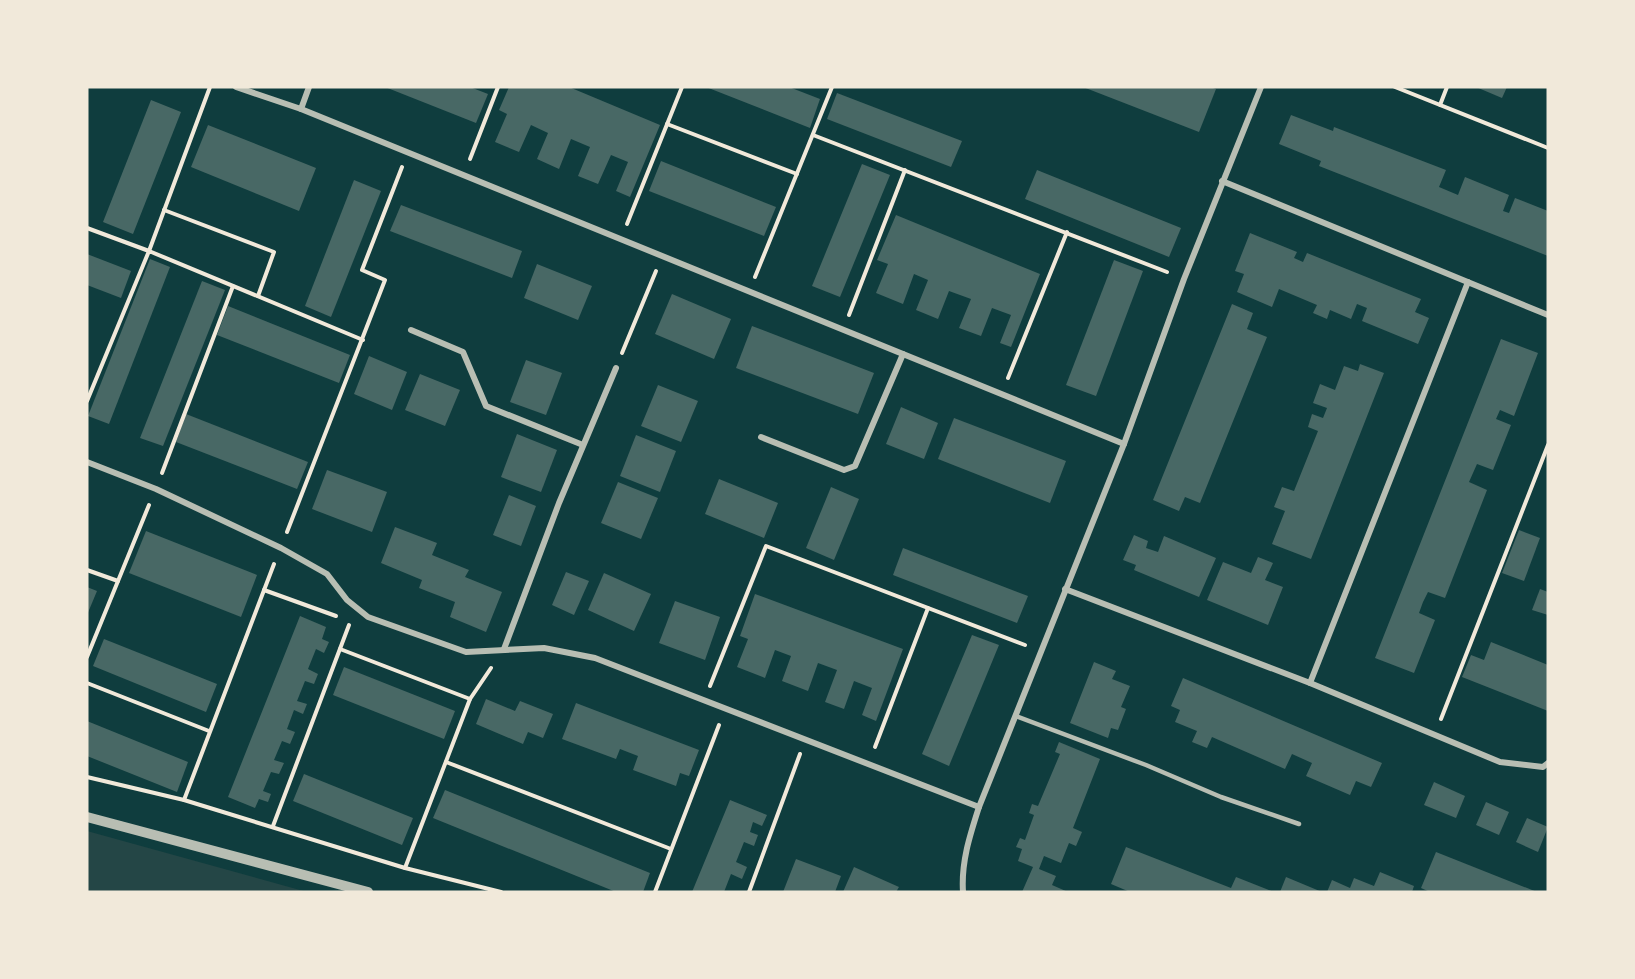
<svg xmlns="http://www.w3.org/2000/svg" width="1635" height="979" viewBox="0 0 1635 979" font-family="'Fira Sans Condensed',sans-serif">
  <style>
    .green { fill: #244646 }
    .building { fill: #486865 }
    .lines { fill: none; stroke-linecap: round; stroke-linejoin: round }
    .path { stroke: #f1e9da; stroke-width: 4 }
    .service { stroke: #b8beb3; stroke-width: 4.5 }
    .minor { stroke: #b8beb3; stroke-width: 6 }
    .tertiary { stroke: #b8beb3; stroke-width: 10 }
  </style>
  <rect width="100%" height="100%" fill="#0f3d3e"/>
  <!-- green -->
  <path class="green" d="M87,831L307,892H87Z"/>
  <!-- building -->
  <g class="building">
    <path d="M385,87H470L488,94L476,123Z"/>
    <path d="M509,87H569L660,125L630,197L616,191L628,162L611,155L598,184L578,176L590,147L571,139L559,169L537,159L548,133L531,125L519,152L495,142L507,114L499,110Z"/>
    <path d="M706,87H789L820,99L810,128Z"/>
    <path d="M1083,87H1210L1216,89L1199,132Z"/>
    <path d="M1476,87H1507L1502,98Z"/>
    <path d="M837,93L962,141L951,167L827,119Z"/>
    <path d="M151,100L181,112L133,234L103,222Z"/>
    <path d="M1291,115L1333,131L1334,127L1446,170L1439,187L1458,195L1465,177L1509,195L1503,211L1509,213L1515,198L1548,211V256L1319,166L1321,161L1279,144Z"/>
    <path d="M208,125L316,168L299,211L191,167Z"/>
    <path d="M661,161L776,207L764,236L649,191Z"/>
    <path d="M862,164L890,175L840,297L812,286Z"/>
    <path d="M1037,170L1181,228L1169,257L1025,199Z"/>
    <path d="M354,180L381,191L331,317L305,306Z"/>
    <path d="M401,205L522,251L512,278L390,231Z"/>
    <path d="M896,215L1040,274L1011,347L1000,343L1011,315L992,308L981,336L959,328L971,299L949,291L938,319L916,310L928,280L914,274L903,304L876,293L888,264L877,260Z"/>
    <path d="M1250,233L1297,252L1294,258L1303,262L1307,253L1421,299L1415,312L1429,318L1418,344L1362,321L1367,308L1357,304L1351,319L1330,310L1327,319L1313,313L1317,305L1279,289L1272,307L1237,292L1244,274L1235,271Z"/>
    <path d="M87,254L131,271L121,298L87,285Z"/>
    <path d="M150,259L170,267L109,424L88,416Z"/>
    <path d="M1114,260L1143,271L1096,396L1066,385Z"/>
    <path d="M537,264L592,286L578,320L524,298Z"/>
    <path d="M202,281L225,290L163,446L140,438Z"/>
    <path d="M672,294L731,319L714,359L655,334Z"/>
    <path d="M1232,304L1253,313L1247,329L1267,337L1200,503L1185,497L1179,511L1153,500Z"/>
    <path d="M228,306L350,355L339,383L217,335Z"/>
    <path d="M752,326L874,373L858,414L736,368Z"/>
    <path d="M1501,339L1538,353L1514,416L1500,410L1496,419L1511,425L1493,470L1477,464L1469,482L1487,490L1445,598L1428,592L1423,602L1419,613L1435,620L1414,673L1375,658Z"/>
    <path d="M369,356L407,372L392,410L354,394Z"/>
    <path d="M526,360L562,373L546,415L510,402Z"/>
    <path d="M1360,364L1384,373L1311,559L1272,544L1285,511L1274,507L1282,487L1294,491L1318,431L1308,427L1312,414L1323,418L1327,408L1313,403L1320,384L1335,390L1344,366L1358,371Z"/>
    <path d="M420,374L460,390L445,426L405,410Z"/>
    <path d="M658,385L698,401L681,442L641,426Z"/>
    <path d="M901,407L938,423L924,459L886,444Z"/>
    <path d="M186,414L308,462L297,489L176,442Z"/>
    <path d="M954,418L1066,461L1050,503L938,459Z"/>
    <path d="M517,434L557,450L541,492L501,477Z"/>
    <path d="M636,435L676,451L660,492L620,476Z"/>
    <path d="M327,470L387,492L372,532L312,509Z"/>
    <path d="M719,479L778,503L764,538L705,514Z"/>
    <path d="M618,482L658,498L641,539L601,523Z"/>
    <path d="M831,487L859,499L834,560L806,548Z"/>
    <path d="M509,495L536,506L521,546L493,535Z"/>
    <path d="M395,527L437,543L432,555L469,570L465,577L502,592L486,632L450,617L455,602L419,588L422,580L381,563Z"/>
    <path d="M1519,530L1540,538L1524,581L1502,573Z"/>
    <path d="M146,531L257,575L241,617L129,573Z"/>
    <path d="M1134,535L1148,541L1146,548L1158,552L1164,536L1216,558L1199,597L1134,570L1136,565L1123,560Z"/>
    <path d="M903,548L1028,596L1017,623L893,575Z"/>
    <path d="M1258,557L1273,563L1265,580L1283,587L1268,625L1207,600L1223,562L1251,573Z"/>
    <path d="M566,572L589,581L574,615L552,605Z"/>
    <path d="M604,573L651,594L634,631L588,610Z"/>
    <path d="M87,587L97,591L87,615Z"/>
    <path d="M1540,589L1548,592V615L1532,610Z"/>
    <path d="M755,594L903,649L876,721L862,715L872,688L854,681L844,709L825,702L837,670L818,663L808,691L782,681L791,656L775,650L765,678L737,667L748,639L740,636Z"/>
    <path d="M675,601L720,617L705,660L659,643Z"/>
    <path d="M300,616L326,627L322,639L329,642L324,653L316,649L308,669L318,674L314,684L305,681L297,701L307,704L303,714L294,710L287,729L295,732L290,744L282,741L274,760L284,763L279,774L271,772L263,791L271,794L268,802L259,799L255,808L228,797Z"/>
    <path d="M972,635L999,645L949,766L922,754Z"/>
    <path d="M104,639L217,684L206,712L93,666Z"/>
    <path d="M1491,642L1548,665V711L1462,677L1471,655L1484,660Z"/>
    <path d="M1094,662L1116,671L1112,679L1130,686L1121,707L1126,709L1118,730L1111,728L1108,738L1070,723Z"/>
    <path d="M344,667L455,711L444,739L333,695Z"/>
    <path d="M1183,678L1382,763L1371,787L1356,781L1350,795L1306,776L1312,763L1292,754L1285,769L1212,737L1207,748L1192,742L1197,731L1175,722L1180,710L1171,706Z"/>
    <path d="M486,699L515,711L520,701L553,714L543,738L528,732L523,744L476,724Z"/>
    <path d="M576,703L699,750L689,776L680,773L676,786L633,770L638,756L620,749L616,759L562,739Z"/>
    <path d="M87,721L188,762L177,792L87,756Z"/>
    <path d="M1059,742L1100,759L1073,828L1082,832L1076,846L1069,843L1061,863L1044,856L1039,869L1056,876L1052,885L1068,892H1022L1033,867L1018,861L1022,849L1016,847L1020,838L1025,840L1034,815L1029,813L1032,804L1038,806L1060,754L1055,752Z"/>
    <path d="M304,774L413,818L402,845L293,801Z"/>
    <path d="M1434,782L1465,796L1456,818L1424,805Z"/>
    <path d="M445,790L650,873L643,892H616L433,818Z"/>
    <path d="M730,800L767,815L762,826L753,822L750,832L758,835L754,846L744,842L736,862L747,867L742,879L731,874L724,892H692Z"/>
    <path d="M1486,802L1509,812L1499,835L1476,825Z"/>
    <path d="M1527,818L1548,827L1538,852L1516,842Z"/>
    <path d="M1126,847L1231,888L1236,877L1274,892H1130L1111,884Z"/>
    <path d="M1436,852L1537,892H1430L1421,888Z"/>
    <path d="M796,859L841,876L835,892H783Z"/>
    <path d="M854,867L899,887L896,892H843Z"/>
    <path d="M1380,872L1414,886L1412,892H1327L1332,880L1350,888L1354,878L1374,886Z"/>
    <path d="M1286,877L1322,892H1280Z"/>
  </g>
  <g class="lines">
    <!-- path -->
    <g class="path">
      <path d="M1395,87L1548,148"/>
      <path d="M1440,105L1447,87"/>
      <path d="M667,124L797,174"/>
      <path d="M813,135L1167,272"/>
      <path d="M470,159L498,87"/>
      <path d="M164,210L274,252L258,296"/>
      <path d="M627,224L682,87"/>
      <path d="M87,228L149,251L210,87"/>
      <path d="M755,277L832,87"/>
      <path d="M849,315L905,170"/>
      <path d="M622,353L656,271"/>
      <path d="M1008,378L1067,232"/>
      <path d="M87,401L149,251L363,340"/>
      <path d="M162,473L233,286"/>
      <path d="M287,532L385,280L362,270L402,167"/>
      <path d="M87,570L118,581"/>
      <path d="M264,590L336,616"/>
      <path d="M340,649L470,699"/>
      <path d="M87,657L149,505"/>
      <path d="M87,683L209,731"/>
      <path d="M710,686L766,546L1025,645"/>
      <path d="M1441,719L1548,445"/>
      <path d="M875,747L928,608"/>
      <path d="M446,762L671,849"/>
      <path d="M87,777L184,800L405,868L501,892"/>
      <path d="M184,800L274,564"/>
      <path d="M273,826L349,625"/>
      <path d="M405,868L470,699L491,668"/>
      <path d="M655,892L719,725"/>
      <path d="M749,892L800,754"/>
    </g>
    <!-- service -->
    <path class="service" d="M1016,716L1146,765L1221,797L1299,824"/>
    <!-- minor -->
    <g class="minor">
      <path d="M236,87L301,109L1124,444"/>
      <path d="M301,109L309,87"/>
      <path d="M1222,181L1548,315"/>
      <path d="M411,330L463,352L486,406L583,445"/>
      <path d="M761,437L844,470L855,466L903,354"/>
      <path d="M87,462L156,489L281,548L327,574L347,600L368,617L466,652L544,648L595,658L979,807"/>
      <path d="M1065,589L1310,683L1500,762L1543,767L1548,763"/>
      <path d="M504,649L559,503L616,368"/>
      <path d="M1310,683L1468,282"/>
      <path d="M963,892C961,862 970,835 979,807L1124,444L1184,279L1261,87"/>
    </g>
    <!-- tertiary -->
    <path class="tertiary" d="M87,817L368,892"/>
  </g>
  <!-- border -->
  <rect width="1635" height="979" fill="none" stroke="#f1e9da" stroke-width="177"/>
</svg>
